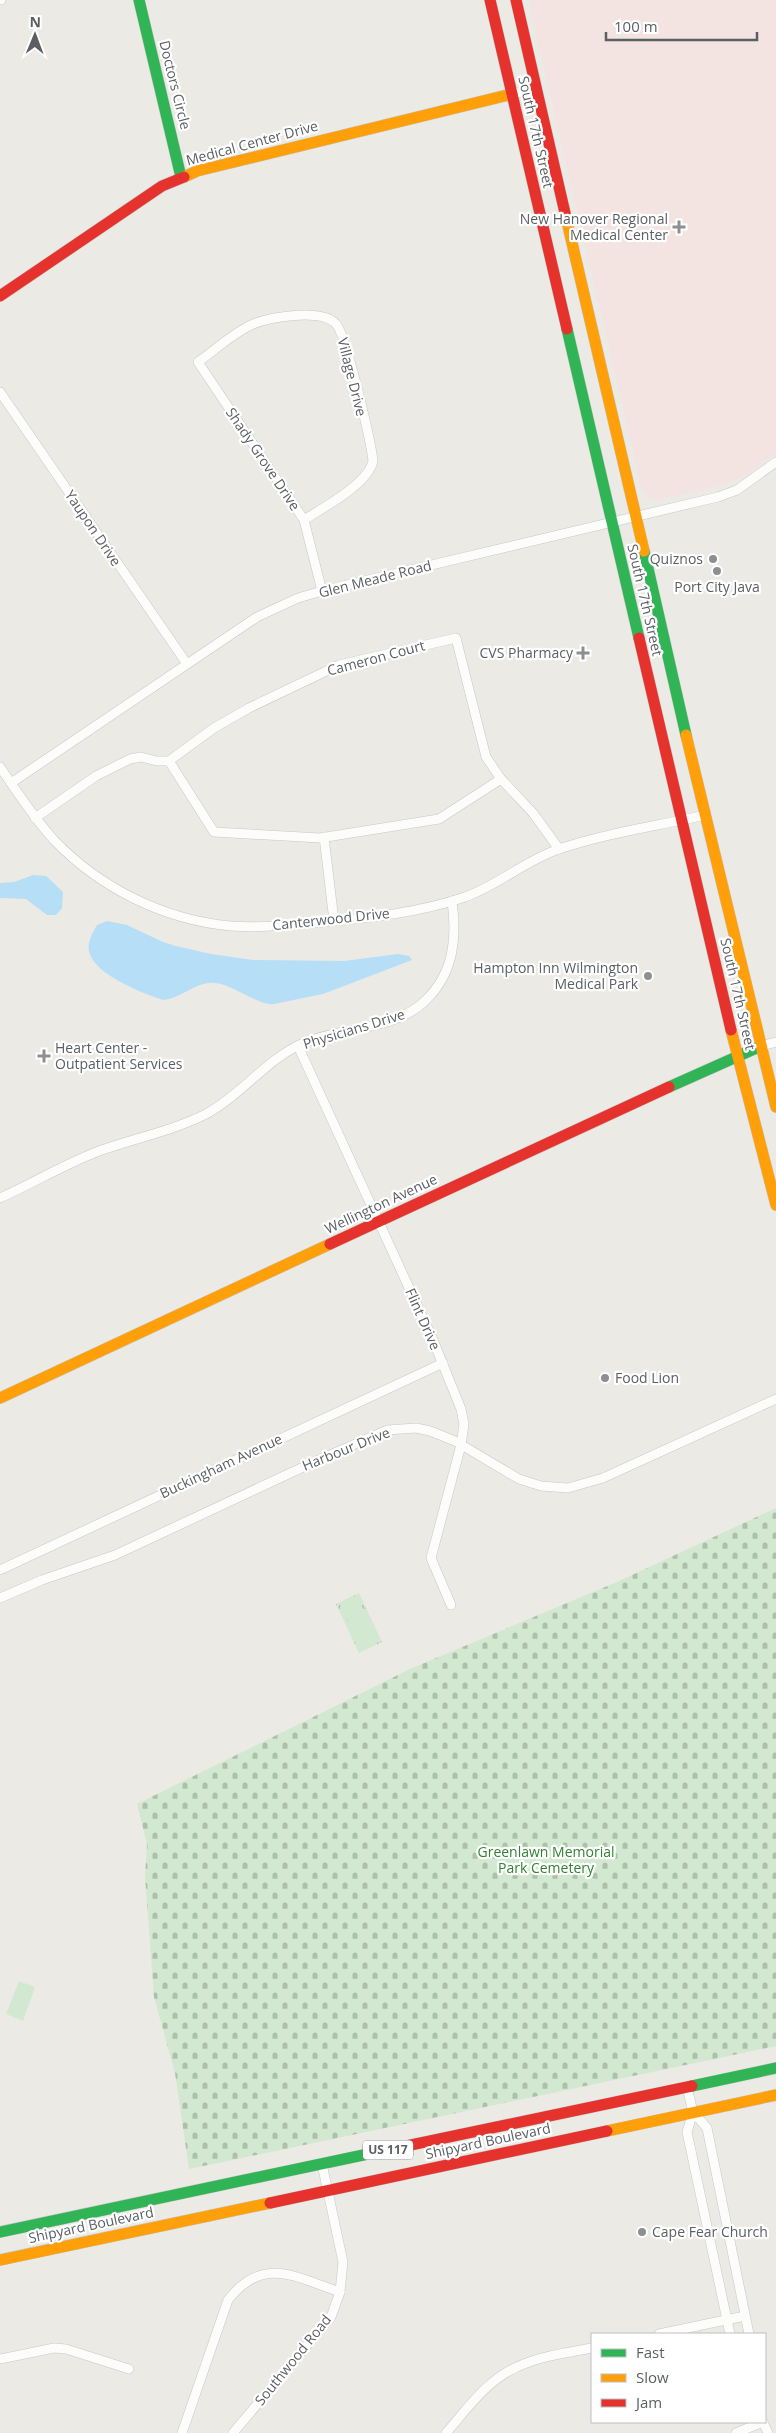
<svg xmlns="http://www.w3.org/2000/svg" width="776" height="2433" viewBox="0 0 776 2433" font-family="'Open Sans',sans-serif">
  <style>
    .medical { fill: #f4e4e1 }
    .grass { fill: url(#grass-tufts) }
    .cemetery { fill: url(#cemetery-stones) }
    .pitch { fill: #d3e8d0 }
    .water { fill: #b7def7 }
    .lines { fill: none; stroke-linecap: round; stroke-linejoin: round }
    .street-casing { stroke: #c7c7c5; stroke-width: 10 }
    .fast-casing { stroke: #c7c7c5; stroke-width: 12 }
    .slow-casing { stroke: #c7c7c5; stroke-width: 12 }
    .jam-casing { stroke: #c7c7c5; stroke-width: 12 }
    .street { stroke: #fcfcfb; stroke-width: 9 }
    .fast { stroke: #30b455; stroke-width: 11 }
    .slow { stroke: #ff9f0a; stroke-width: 11 }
    .jam { stroke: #e5322d; stroke-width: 11 }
    .poi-dot { fill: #8d9090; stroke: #fff; stroke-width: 2 }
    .labels { text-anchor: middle; stroke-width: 4.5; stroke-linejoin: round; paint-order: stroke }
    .shield { fill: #fff; stroke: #8c8f92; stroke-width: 1 }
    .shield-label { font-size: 12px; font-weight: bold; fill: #5a5f63 }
    .street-label { font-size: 14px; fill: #5a5f63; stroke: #fff }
    .poi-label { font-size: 14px; fill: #5a5f63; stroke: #fff; text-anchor: end }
    .park-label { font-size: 14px; fill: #328233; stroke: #fff }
  </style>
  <defs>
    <pattern id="grass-tufts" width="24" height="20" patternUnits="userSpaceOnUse" patternTransform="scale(1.25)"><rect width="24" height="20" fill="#d3e8d0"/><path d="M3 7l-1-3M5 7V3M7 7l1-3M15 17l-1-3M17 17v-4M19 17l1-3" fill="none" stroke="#aebfac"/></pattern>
    <pattern id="cemetery-stones" width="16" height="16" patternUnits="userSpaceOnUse" patternTransform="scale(1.25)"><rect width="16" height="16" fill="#d3e8d0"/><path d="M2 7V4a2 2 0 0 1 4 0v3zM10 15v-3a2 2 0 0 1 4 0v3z" fill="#aebfac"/></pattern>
  </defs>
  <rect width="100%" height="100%" fill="#ebeae5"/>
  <!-- medical -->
  <path class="medical" d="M528,0H776V453L751,472L728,483L704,490L653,500L647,497L642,490Z"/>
  <!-- grass -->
  <path class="grass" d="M359,1593L382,1642L359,1653L336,1604Z"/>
  <!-- cemetery -->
  <path class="cemetery" d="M776,1508V2046L189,2169L175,2073L154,1997L145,1877L147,1844L137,1804L410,1669L617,1582Z"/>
  <!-- pitch -->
  <g class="pitch">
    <path d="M360,1603L375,1636L359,1643L343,1610Z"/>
    <path d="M19,1981L35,1987L23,2021L6,2014Z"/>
  </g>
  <!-- water -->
  <g class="water">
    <path d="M33,875L46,876L63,892L62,908L56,915H47L26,899L0,898V883L14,882Z"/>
    <path d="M107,921L127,925L163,942L176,946L211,954L253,960L344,961L398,954L409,956L412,960L323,994L274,1004C259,1006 234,985 215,983C196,981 181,999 163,1000C142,993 93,974 89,951C87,942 93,932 97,925Z"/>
  </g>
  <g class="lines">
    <!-- street casing -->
    <g class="street-casing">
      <g id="street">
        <path d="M0,0H1"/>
        <path d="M512,94L537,89"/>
        <path d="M0,392L187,664"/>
        <path d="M304,520C324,507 368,484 373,461C371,442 346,334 336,324C321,308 269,317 251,325C232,334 215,350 198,362L304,520L322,591"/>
        <path d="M169,761L214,832L320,838L439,819L501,779"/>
        <path d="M0,767C17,792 34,818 54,840C100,888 164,920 231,926C262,928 294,925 325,922C371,918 421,912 465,897C499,885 526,860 559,849C606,833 657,826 705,815"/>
        <path d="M11,783L257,617L298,598L322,591L718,497L737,490L776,462"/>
        <path d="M35,818L96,776L130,759L141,757L157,761H169L214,728L249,708L339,665L456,638L486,757L501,779L533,813L559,849"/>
        <path d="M324,837L334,921"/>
        <path d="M298,1046L433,1340L461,1409L464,1424L461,1445L431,1558L451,1605"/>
        <path d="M761,1046L776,1042"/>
        <path d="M0,1198C33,1183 65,1164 99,1151C135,1138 172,1131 206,1114C241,1095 265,1061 301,1044C340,1026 395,1032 427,999C454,972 457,937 452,901"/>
        <path d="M0,1570L443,1363"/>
        <path d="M0,1598L42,1580L115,1555L314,1462L387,1430L416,1428L430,1431L455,1441L519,1479L541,1486L568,1488L603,1478L776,1399"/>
        <path d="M687,2087L693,2112L707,2128L749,2334"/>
        <path d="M693,2112L687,2132L730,2334"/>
        <path d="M659,2334L745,2316"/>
        <path d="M0,2359L54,2348L66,2349L129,2369"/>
        <path d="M763,2422L768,2433"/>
        <path d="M182,2433L228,2300C263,2255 295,2277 340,2292"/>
        <path d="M233,2433L331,2317L340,2292L343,2262L322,2164"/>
        <path d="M446,2433C467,2409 487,2380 517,2367C540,2356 567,2353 592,2348"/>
        <path d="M736,2433L763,2422"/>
      </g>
    </g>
    <!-- fast casing -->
    <g class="fast-casing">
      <g id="fast">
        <path d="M139,0L181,177"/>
        <path d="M567,329L639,638"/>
        <path d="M644,551L686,735"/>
        <path d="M669,1087L761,1046"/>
        <path d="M692,2086L776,2068"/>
        <path d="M0,2232L368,2154"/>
      </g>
    </g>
    <!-- slow casing -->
    <g class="slow-casing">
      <g id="slow">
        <path d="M184,177L197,171L512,94"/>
        <path d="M565,213L644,551"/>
        <path d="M686,735L776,1107"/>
        <path d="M731,1030L776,1205"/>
        <path d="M0,1398L330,1244"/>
        <path d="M607,2131L776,2095"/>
        <path d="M0,2260L270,2203"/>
      </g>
    </g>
    <!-- jam casing -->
    <g class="jam-casing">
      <g id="jam">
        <path d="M490,0L567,329"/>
        <path d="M516,0L565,213"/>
        <path d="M0,296L162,186L184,177"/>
        <path d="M639,638L731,1030"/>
        <path d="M330,1244L669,1087"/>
        <path d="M368,2154L692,2086"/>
        <path d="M270,2203L607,2131"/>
      </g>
    </g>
    <!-- street -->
    <use href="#street" class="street"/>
    <!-- fast -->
    <use href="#fast" class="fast"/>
    <!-- slow -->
    <use href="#slow" class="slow"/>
    <!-- jam -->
    <use href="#jam" class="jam"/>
  </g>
  <!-- markers -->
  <g class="poi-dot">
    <path d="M676.5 219.5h5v5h5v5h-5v5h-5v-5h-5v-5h5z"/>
    <circle cx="713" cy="559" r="5"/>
    <circle cx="717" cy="571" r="5"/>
    <path d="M580.5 645.5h5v5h5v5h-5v5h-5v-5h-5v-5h5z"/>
    <circle cx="648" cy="976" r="5"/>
    <path d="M41.5 1048.5h5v5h5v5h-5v5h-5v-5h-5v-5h5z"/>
    <circle cx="605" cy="1378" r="5"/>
    <circle cx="642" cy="2232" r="5"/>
  </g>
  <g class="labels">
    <!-- shield labels -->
    <rect class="shield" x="363" y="2140.5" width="50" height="19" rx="4"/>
    <g class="shield-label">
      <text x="388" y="2154">US 117</text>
    </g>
    <!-- street labels -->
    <g class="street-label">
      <text transform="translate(175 85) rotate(76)" y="5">Doctors Circle</text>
      <text transform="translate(536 132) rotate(77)" y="5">South 17th Street</text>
      <text transform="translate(252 143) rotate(-15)" y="5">Medical Center Drive</text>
      <text transform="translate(352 377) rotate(76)" y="5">Village Drive</text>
      <text transform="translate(263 459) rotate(56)" y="5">Shady Grove Drive</text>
      <text transform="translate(93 528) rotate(56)" y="5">Yaupon Drive</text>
      <text transform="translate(375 579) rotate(-14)" y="5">Glen Meade Road</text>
      <text transform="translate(645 600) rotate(77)" y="5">South 17th Street</text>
      <text transform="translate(376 658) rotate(-15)" y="5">Cameron Court</text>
      <text transform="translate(331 919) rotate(-6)" y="5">Canterwood Drive</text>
      <text transform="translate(738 994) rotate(77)" y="5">South 17th Street</text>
      <text transform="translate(354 1029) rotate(-17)" y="5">Physicians Drive</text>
      <text transform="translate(381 1204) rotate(-25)" y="5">Wellington Avenue</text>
      <text transform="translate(423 1319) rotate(66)" y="5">Flint Drive</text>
      <text transform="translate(346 1449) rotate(-22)" y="5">Harbour Drive</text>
      <text transform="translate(221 1466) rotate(-25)" y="5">Buckingham Avenue</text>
      <text transform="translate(488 2141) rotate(-12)" y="5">Shipyard Boulevard</text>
      <text transform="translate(91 2225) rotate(-12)" y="5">Shipyard Boulevard</text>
      <text transform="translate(293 2360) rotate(-51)" y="5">Southwood Road</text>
    </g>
    <!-- poi labels -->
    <g class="poi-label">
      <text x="668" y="224">New Hanover Regional<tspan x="668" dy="16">Medical Center</tspan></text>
      <text x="703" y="564">Quiznos</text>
      <text x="717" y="592" text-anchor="middle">Port City Java</text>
      <text x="573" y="658">CVS Pharmacy</text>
      <text x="638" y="973">Hampton Inn Wilmington<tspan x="638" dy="16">Medical Park</tspan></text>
      <text x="55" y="1053" text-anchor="start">Heart Center -<tspan x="55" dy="16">Outpatient Services</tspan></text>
      <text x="615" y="1383" text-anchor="start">Food Lion</text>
      <text x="652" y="2237" text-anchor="start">Cape Fear Church</text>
    </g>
    <!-- park labels -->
    <g class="park-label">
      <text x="546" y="1857">Greenlawn Memorial<tspan x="546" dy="16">Park Cemetery</tspan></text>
    </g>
  </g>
  <!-- legend -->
  <rect x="591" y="2333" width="175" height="90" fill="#ffffff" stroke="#bdbfc1"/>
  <rect x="601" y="2349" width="25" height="8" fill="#30b455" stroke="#bdbfc1"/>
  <text x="636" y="2358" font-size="15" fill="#5a5f63">Fast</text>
  <rect x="601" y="2374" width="25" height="8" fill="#ff9f0a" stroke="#bdbfc1"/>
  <text x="636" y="2383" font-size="15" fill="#5a5f63">Slow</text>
  <rect x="601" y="2399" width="25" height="8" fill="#e5322d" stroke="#bdbfc1"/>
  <text x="636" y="2408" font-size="15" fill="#5a5f63">Jam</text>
  <!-- north arrow -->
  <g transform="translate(35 35) rotate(1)" stroke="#ffffff" stroke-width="4" paint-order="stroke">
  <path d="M0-4L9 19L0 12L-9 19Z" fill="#5a5f63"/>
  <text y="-8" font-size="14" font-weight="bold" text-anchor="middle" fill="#5a5f63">N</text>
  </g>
  <!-- scale -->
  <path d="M606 32v8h151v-8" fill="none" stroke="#5a5f63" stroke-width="2.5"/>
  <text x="614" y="32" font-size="15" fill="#5a5f63" stroke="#ffffff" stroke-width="4" paint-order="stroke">100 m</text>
</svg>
